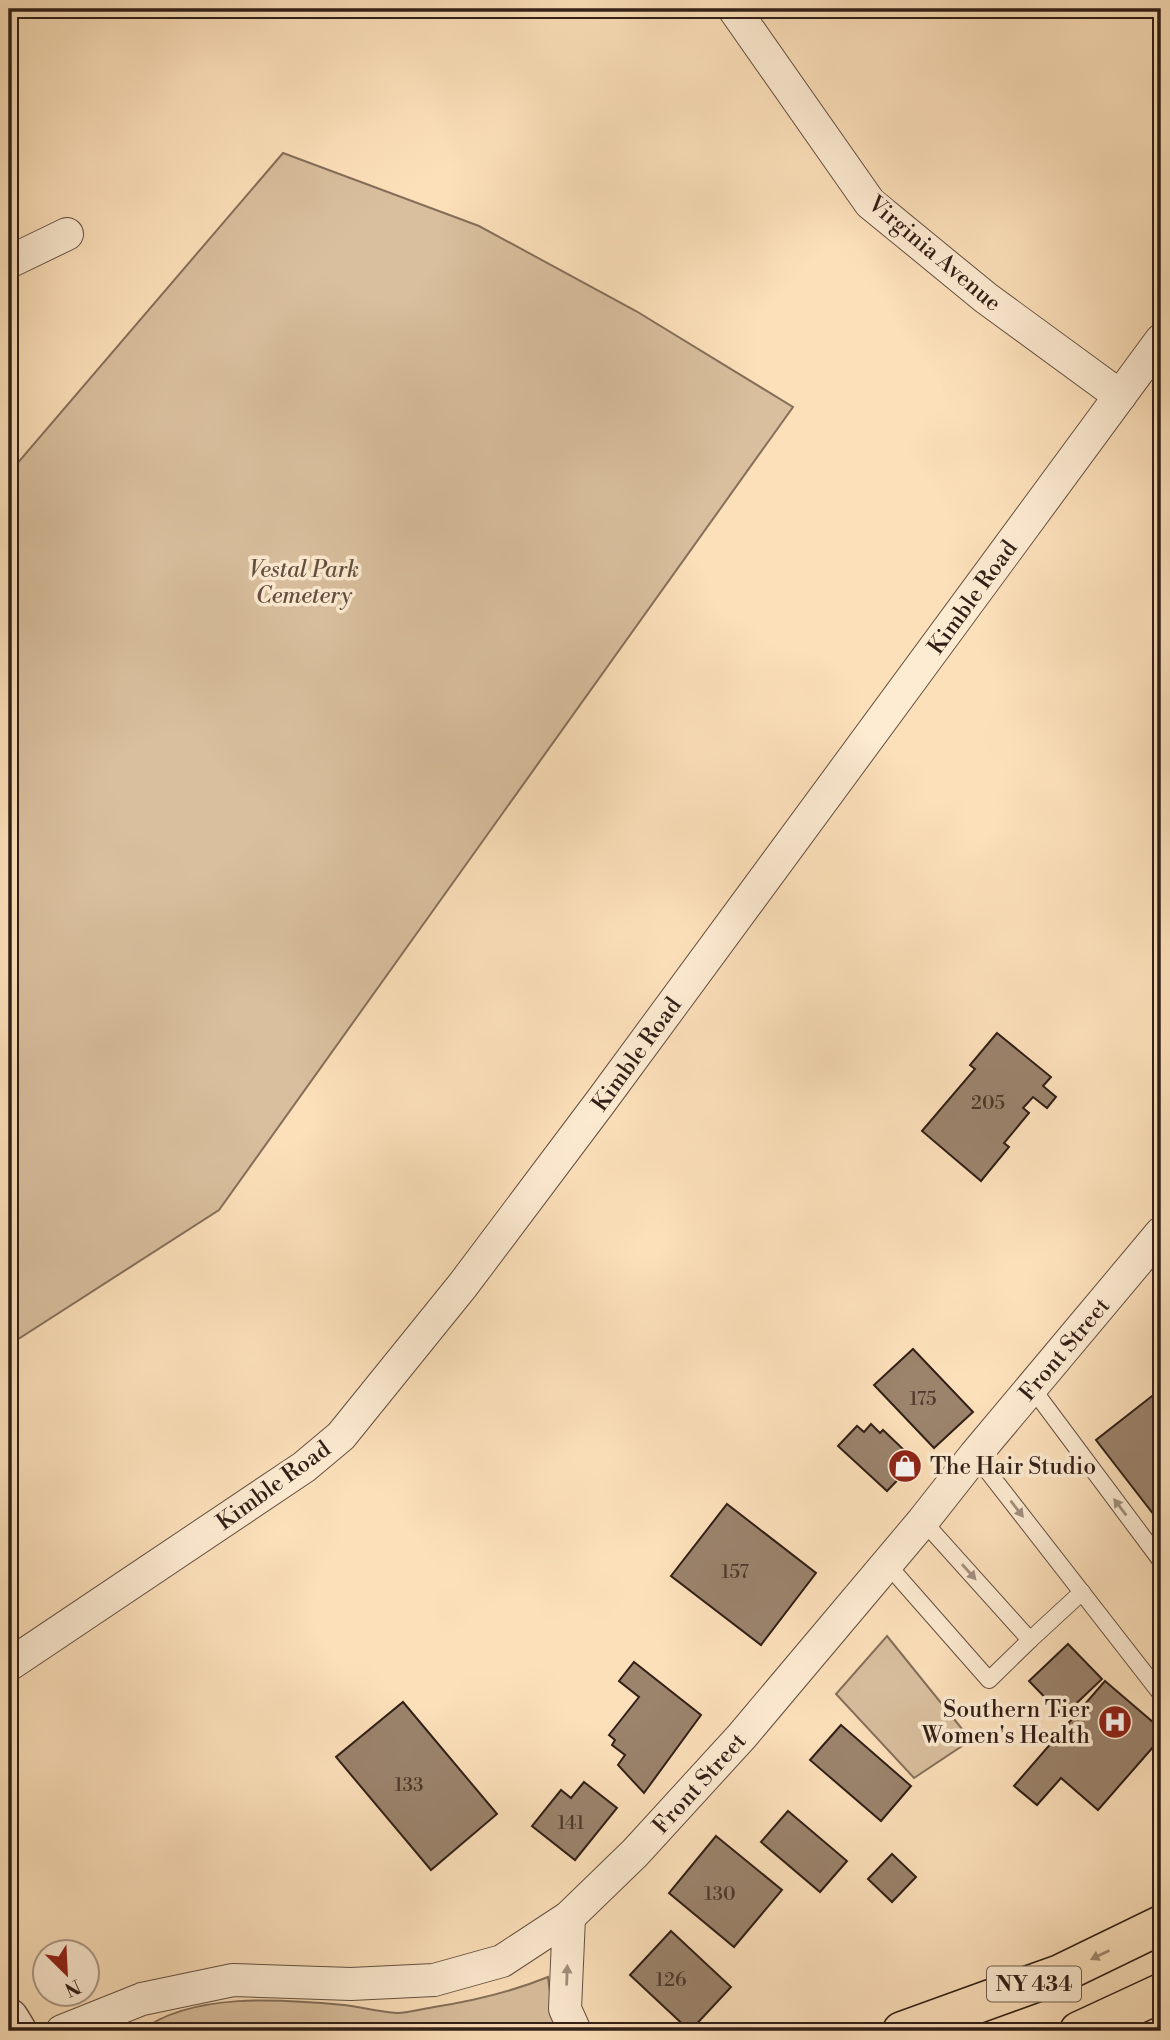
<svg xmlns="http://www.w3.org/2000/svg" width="1170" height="2040" viewBox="0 0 1170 2040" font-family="'Libre Bodoni',serif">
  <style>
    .green { fill: #d9bf9e; stroke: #856f5a; stroke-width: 2 }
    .building { fill: #9b836c; stroke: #311f17; stroke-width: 2 }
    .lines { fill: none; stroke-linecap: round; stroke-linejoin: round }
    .service-casing { stroke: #644f40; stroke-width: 18 }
    .minor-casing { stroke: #644f40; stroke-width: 34 }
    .tertiary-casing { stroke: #644f40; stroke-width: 41 }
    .primary-casing { stroke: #311f17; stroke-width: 41 }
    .service { stroke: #fdebd2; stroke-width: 16 }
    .minor { stroke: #fdebd2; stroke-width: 32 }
    .tertiary { stroke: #fdebd2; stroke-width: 38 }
    .primary { stroke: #fce0ba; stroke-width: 38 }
    .oneway { fill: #a18f7e }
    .oneway2 { fill: #a18971 }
    .labels { text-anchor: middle; stroke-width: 7; stroke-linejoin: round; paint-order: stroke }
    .number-label { font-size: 19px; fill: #4c382c }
    .shield { fill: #fdebd2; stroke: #6e5c4f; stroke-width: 2 }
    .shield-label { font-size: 21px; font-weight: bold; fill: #311f17 }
    .street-label { font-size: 23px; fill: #311f17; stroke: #fdebd2 }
    .park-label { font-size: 23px; font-style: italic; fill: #634f40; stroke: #fdebd2 }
    .poi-label { font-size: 23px; fill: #311f17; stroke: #fdebd2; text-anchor: start }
  </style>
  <rect width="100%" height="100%" fill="#fce0ba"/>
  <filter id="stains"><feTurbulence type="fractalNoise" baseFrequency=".00286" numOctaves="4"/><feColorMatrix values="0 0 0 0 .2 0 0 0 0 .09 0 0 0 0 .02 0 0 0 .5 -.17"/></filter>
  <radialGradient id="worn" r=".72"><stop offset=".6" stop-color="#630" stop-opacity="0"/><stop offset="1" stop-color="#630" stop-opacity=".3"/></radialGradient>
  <!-- green -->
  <g class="green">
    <path d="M283,153L479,226L636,311L793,407L219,1210L9,1345V473Z"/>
    <path d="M887,1636L971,1740L914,1778L836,1694Z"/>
    <path d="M548,1977L555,2031H141C191,1992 283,1999 344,2005C361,2007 379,2012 397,2013C409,2013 422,2009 434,2007C473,2001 511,1992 548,1977Z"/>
  </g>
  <!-- building -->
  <g class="building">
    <path d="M997,1033L1051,1077L1043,1086L1056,1097L1047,1108L1033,1097L1023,1108L1029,1113L1004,1143L1009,1147L981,1181L922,1131L975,1069L970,1065Z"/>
    <path d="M913,1349L973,1412L934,1448L874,1385Z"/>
    <path d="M1161,1389V1524L1096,1440Z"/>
    <path d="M871,1424L880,1433L883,1430L904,1450L901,1454L912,1465L887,1491L838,1446L857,1426L864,1432Z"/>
    <path d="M727,1504L816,1573L761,1645L671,1576Z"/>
    <path d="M1068,1644L1102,1679L1063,1716L1029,1681Z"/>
    <path d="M634,1662L701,1715L644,1793L618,1765L625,1755L612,1745L615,1740L609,1735L639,1697L619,1681Z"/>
    <path d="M1105,1681L1161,1729V1738L1098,1810L1061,1778L1037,1805L1014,1786Z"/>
    <path d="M403,1702L497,1814L431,1870L336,1757Z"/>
    <path d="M841,1725L911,1786L881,1821L810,1760Z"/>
    <path d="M584,1782L617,1808L575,1860L532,1826L561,1790L571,1798Z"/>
    <path d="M788,1811L847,1861L820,1892L761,1842Z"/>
    <path d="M716,1836L782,1890L734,1947L669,1893Z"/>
    <path d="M892,1854L916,1877L892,1902L868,1879Z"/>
    <path d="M671,1931L731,1987L690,2031L630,1975Z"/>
  </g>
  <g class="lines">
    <!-- service casing -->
    <g class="service-casing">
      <g id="service">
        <path d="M1032,1388L1161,1561"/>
        <path d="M975,1455L1161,1694"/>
        <path d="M923,1521L1030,1640L1082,1592"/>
        <path d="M887,1564L989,1680L1030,1640"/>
      </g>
    </g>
    <!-- minor casing -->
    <g class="minor-casing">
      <g id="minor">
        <path d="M734,9L870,203L986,298L1120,396"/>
        <path d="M9,262L67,234"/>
        <path d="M9,1665L304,1467L341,1436L463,1285L602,1100L1161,340"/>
        <path d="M569,1917L565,2009L575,2031"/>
        <path d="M62,2031L142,1999L233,1980L351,1984L434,1980L502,1961L569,1917L635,1853L742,1736L923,1521L975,1455L1161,1233"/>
      </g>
    </g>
    <!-- tertiary casing -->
    <g class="tertiary-casing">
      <path id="tertiary" d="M9,2018L17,2031"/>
    </g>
    <!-- primary casing -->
    <g class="primary-casing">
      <g id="primary">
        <path d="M902,2031L1060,1974L1161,1925"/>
        <path d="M1079,2031L1161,1993"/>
      </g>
    </g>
    <!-- service -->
    <use href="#service" class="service"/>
    <!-- minor -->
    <use href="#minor" class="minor"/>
    <!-- tertiary -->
    <use href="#tertiary" class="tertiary"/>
    <!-- primary -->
    <use href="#primary" class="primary"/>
  </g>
  <!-- one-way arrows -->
  <defs><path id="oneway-solid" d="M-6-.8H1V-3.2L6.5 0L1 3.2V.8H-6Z" transform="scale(1.75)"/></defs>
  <g class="oneway">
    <use href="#oneway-solid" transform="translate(1120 1507) rotate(-127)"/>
    <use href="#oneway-solid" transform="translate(1017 1509) rotate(52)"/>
    <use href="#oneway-solid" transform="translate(969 1572) rotate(48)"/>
    <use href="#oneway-solid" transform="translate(567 1975) rotate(-88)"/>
  </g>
  <use class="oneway2" href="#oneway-solid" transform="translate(1100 1955) rotate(154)"/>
  <!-- icons -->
  <defs>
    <g id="shop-disc" transform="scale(1.75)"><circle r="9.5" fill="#8f2418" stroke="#fdebd2"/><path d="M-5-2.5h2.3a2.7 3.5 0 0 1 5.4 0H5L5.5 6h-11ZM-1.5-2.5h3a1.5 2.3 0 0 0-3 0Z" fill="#fff"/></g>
    <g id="hospital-disc" transform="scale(1.75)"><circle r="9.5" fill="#8f2418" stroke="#fdebd2"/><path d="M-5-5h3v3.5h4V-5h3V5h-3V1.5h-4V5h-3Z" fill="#fff"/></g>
  </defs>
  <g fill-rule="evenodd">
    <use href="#shop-disc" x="905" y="1466"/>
    <use href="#hospital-disc" x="1115" y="1722"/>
  </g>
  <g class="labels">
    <!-- number labels -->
    <g class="number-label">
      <text x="988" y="1109">205</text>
      <text x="923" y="1405">175</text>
      <text x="735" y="1578">157</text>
      <text x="409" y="1791">133</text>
      <text x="571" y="1829">141</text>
      <text x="720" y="1900">130</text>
      <text x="671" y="1986">126</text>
    </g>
    <!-- shield labels -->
    <rect class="shield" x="987" y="1966.5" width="94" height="35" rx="5"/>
    <g class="shield-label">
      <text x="1034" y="1991">NY 434</text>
    </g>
    <!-- street labels -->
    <g class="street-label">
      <text transform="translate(935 253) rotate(40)" y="8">Virginia Avenue</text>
      <text transform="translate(972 597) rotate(-54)" y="8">Kimble Road</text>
      <text transform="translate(636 1054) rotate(-54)" y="8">Kimble Road</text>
      <text transform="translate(1064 1349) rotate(-50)" y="8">Front Street</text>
      <text transform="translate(273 1485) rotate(-36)" y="8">Kimble Road</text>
      <text transform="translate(699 1783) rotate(-48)" y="8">Front Street</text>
    </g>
    <!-- park labels -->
    <g class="park-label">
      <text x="304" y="577">Vestal Park<tspan x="304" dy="26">Cemetery</tspan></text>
    </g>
    <!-- poi labels -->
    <g class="poi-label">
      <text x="930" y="1474">The Hair Studio</text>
      <text x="1090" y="1717" text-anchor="end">Southern Tier<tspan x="1090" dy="26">Women's Health</tspan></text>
    </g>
  </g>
  <!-- margin -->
  <rect width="1170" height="2040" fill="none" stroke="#fce0ba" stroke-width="35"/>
  <rect x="10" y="10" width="1149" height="2019" fill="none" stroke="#311f17" stroke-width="3.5"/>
  <rect x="18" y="18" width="1135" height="2005" fill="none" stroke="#311f17" stroke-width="2"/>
  <!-- north arrow -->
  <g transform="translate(66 1973) rotate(156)"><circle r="33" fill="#fdebd2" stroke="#ab9987" stroke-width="2"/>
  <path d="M0-5L12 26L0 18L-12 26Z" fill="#8f2418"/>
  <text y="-10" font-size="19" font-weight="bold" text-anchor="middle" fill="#311f17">N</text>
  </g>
  <rect width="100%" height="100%" filter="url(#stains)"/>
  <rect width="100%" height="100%" fill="url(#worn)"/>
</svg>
